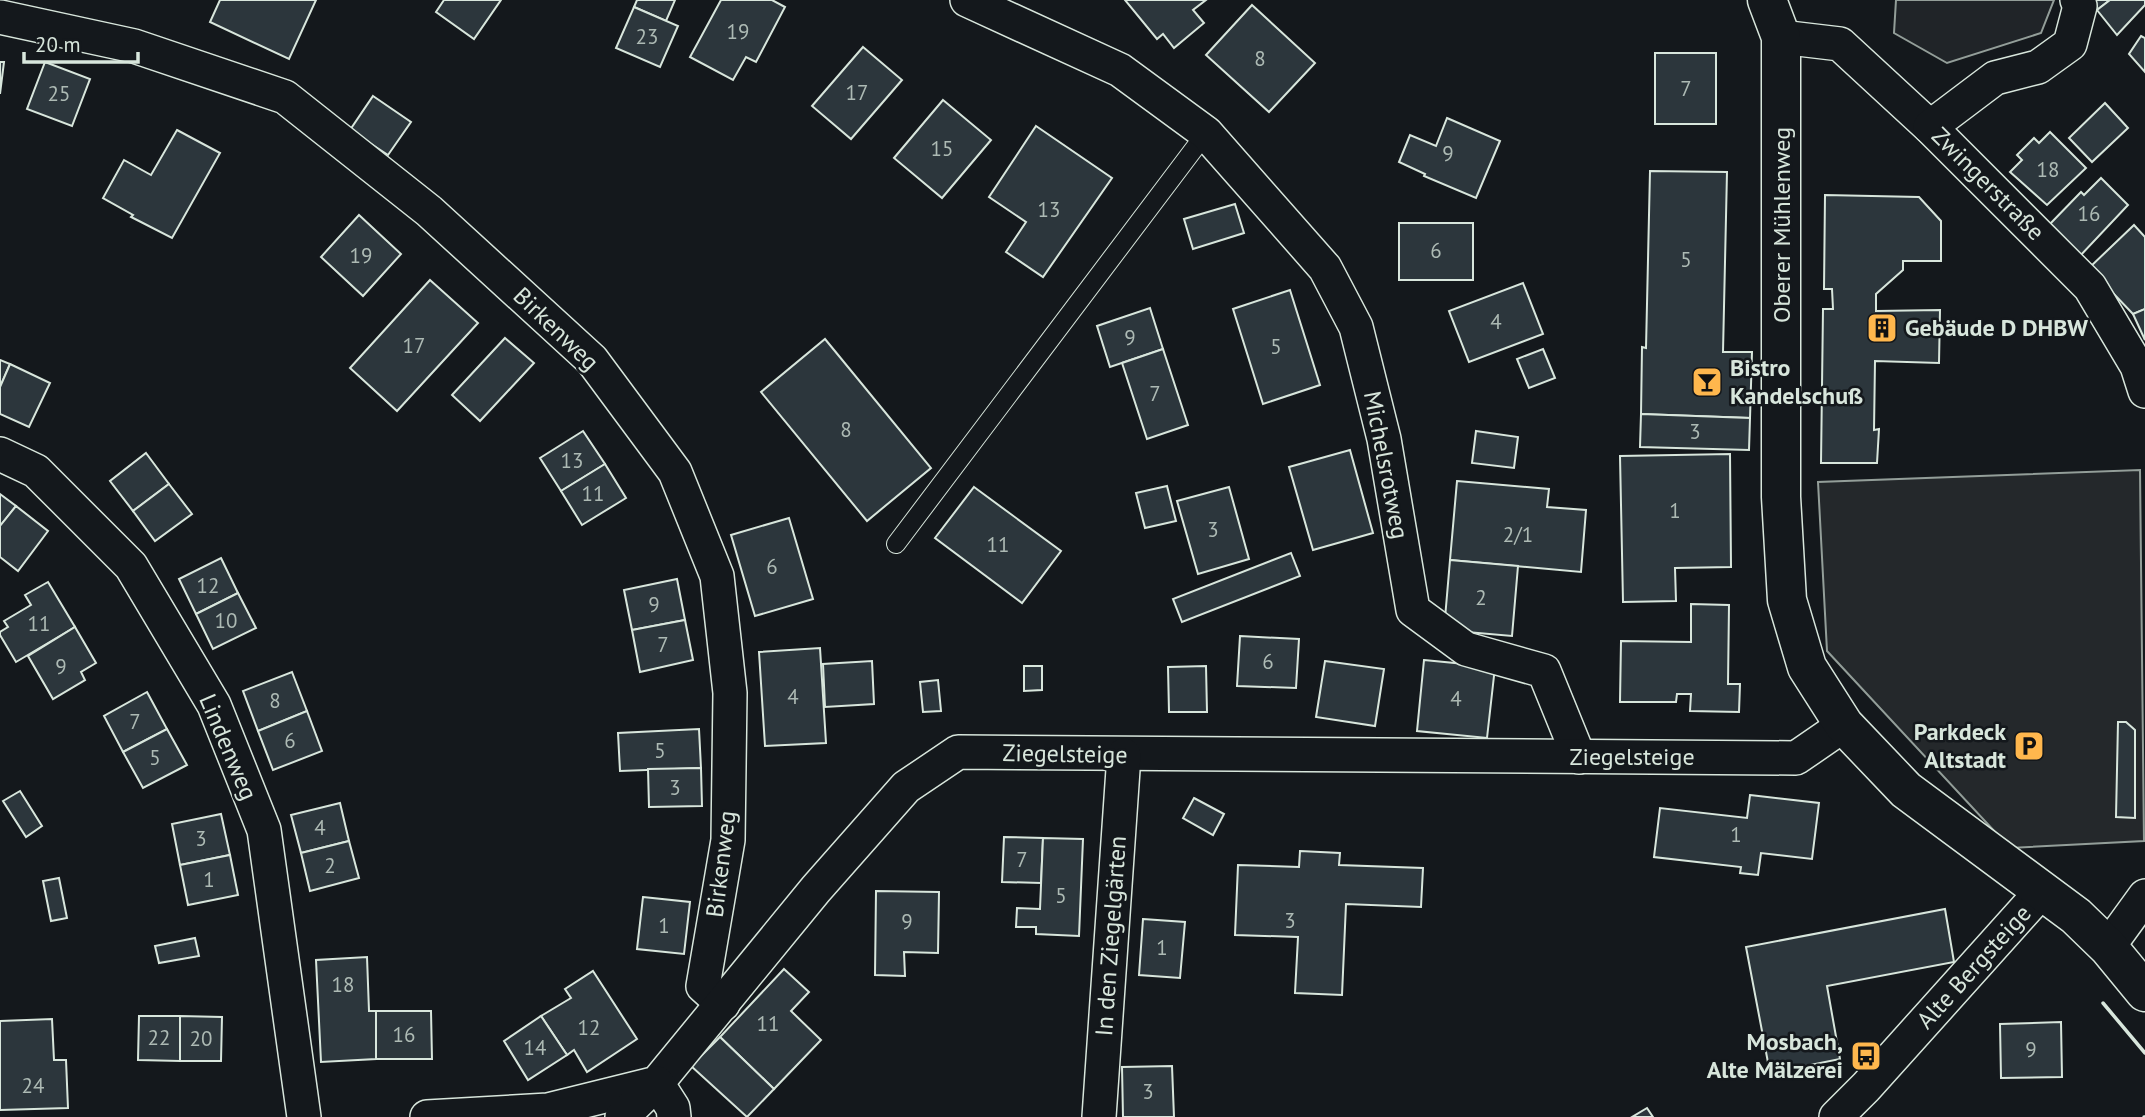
<svg xmlns="http://www.w3.org/2000/svg" width="2145" height="1117" viewBox="0 0 2145 1117" font-family="'PT Sans',sans-serif">
  <style>
    .green { fill: #202428; stroke: #939e99; stroke-width: 2 }
    .parking { fill: #24282b; stroke: #939e99; stroke-width: 2 }
    .building { fill: #2c363c; stroke: #d8e6dc; stroke-width: 2 }
    .lines { fill: none; stroke-linecap: round; stroke-linejoin: round }
    .service-casing { stroke: #d8e6dc; stroke-width: 20 }
    .minor-casing { stroke: #d8e6dc; stroke-width: 36 }
    .tertiary-casing { stroke: #d8e6dc; stroke-width: 41 }
    .service { stroke: #14181c; stroke-width: 18 }
    .minor { stroke: #14181c; stroke-width: 33 }
    .tertiary { stroke: #14181c; stroke-width: 38 }
    .wall { stroke: #d8e6dc; stroke-width: 3.5 }
    .labels { text-anchor: middle; stroke-width: 5; stroke-linejoin: round; paint-order: stroke }
    .number-label { font-size: 21px; fill: #adbab4 }
    .street-label { font-size: 24px; fill: #d8e6dc; stroke: #14181c }
    .poi-label { font-size: 24px; font-weight: bold; fill: #d8e6dc; stroke: #14181c; text-anchor: start }
  </style>
  <rect width="100%" height="100%" fill="#14181c"/>
  <!-- green -->
  <path class="green" d="M1896,0H2054L2041,33L1947,63L1894,33Z"/>
  <!-- parking -->
  <path class="parking" d="M2140,470L2144,841L2010,848L1827,651L1818,482Z"/>
  <!-- building -->
  <g class="building">
    <path d="M220,0H316L289,59L210,22Z"/>
    <path d="M444,0H501L474,39L436,12Z"/>
    <path d="M637,0H675L666,21L634,7Z"/>
    <path d="M721,0H772L785,7L756,62L746,57L733,80L690,57Z"/>
    <path d="M1125,0H1206L1193,10L1204,23L1174,48L1163,34L1157,39Z"/>
    <path d="M2091,0H2110L2097,10Z"/>
    <path d="M2110,0H2145V5L2117,35L2097,10Z"/>
    <path d="M1252,5L1315,63L1269,112L1206,55Z"/>
    <path d="M634,7L678,26L660,67L616,48Z"/>
    <path d="M2141,36L2145,38V72L2129,54Z"/>
    <path d="M863,47L902,80L851,139L812,106Z"/>
    <rect x="1655" y="53" width="61" height="71"/>
    <path d="M0,62H4L0,94Z"/>
    <path d="M45,62L90,79L72,126L27,109Z"/>
    <path d="M373,96L411,122L388,155L350,130Z"/>
    <path d="M943,100L991,140L942,198L894,158Z"/>
    <path d="M2105,103L2128,128L2092,162L2069,138Z"/>
    <path d="M1447,118L1500,141L1476,198L1424,176L1425,174L1399,162L1410,135L1436,146Z"/>
    <path d="M1036,126L1112,178L1043,277L1006,252L1026,222L989,197Z"/>
    <path d="M177,130L220,153L172,238L139,221L131,217L133,215L103,198L124,160L151,175Z"/>
    <path d="M2050,132L2086,168L2047,205L2010,172L2022,160L2017,155L2034,138L2039,143Z"/>
    <path d="M1650,171L1727,172L1723,352H1752L1750,418L1641,414L1642,347L1646,348Z"/>
    <path d="M2101,178L2128,205L2079,257L2048,226L2081,192L2084,195Z"/>
    <path d="M1825,195L1919,197L1941,221V261H1903V270L1876,294V311L1940,310L1939,363L1875,361L1874,430L1879,429L1877,463H1821L1823,309H1833L1832,289H1824Z"/>
    <path d="M1235,204L1244,233L1193,249L1184,219Z"/>
    <path d="M359,215L401,254L363,296L321,257Z"/>
    <rect x="1399" y="223" width="74" height="57"/>
    <path d="M2134,225L2145,237V309L2133,314L2089,268Z"/>
    <path d="M430,280L478,323L397,411L350,368Z"/>
    <path d="M1523,283L1543,334L1469,362L1449,311Z"/>
    <path d="M1290,290L1320,385L1263,404L1233,309Z"/>
    <path d="M1150,308L1163,349L1110,367L1097,326Z"/>
    <path d="M2145,309V340L2133,314Z"/>
    <path d="M505,338L534,363L480,421L452,395Z"/>
    <path d="M825,339L931,468L867,521L761,392Z"/>
    <path d="M1163,349L1188,425L1147,439L1122,363Z"/>
    <path d="M1543,349L1555,378L1529,388L1517,359Z"/>
    <path d="M0,360L10,364L0,387Z"/>
    <path d="M10,364L50,383L29,427L0,414V387Z"/>
    <path d="M1641,414L1750,418L1749,450L1640,447Z"/>
    <path d="M583,431L605,464L561,491L540,458Z"/>
    <path d="M1476,431L1518,437L1514,468L1472,463Z"/>
    <path d="M1350,450L1373,533L1313,550L1289,467Z"/>
    <path d="M146,453L169,484L133,511L110,481Z"/>
    <path d="M1730,454L1731,567L1675,568L1676,601L1623,602L1620,456Z"/>
    <path d="M605,464L626,498L582,525L561,491Z"/>
    <path d="M1457,481L1549,489L1547,507L1586,510L1581,572L1450,560Z"/>
    <path d="M169,484L192,514L155,541L133,511Z"/>
    <path d="M1167,486L1176,521L1145,528L1136,493Z"/>
    <path d="M974,487L1061,551L1022,603L935,538Z"/>
    <path d="M1229,487L1249,559L1198,574L1177,501Z"/>
    <path d="M0,494L16,506L0,526Z"/>
    <path d="M16,506L48,531L18,571L0,557V526Z"/>
    <path d="M789,518L813,599L755,616L731,535Z"/>
    <path d="M1291,553L1300,576L1182,622L1173,599Z"/>
    <path d="M221,558L238,593L196,614L179,579Z"/>
    <path d="M1450,560L1518,566L1512,636L1444,630Z"/>
    <path d="M677,579L685,620L632,630L624,590Z"/>
    <path d="M48,582L75,627L16,662L0,635V632L8,627L4,621L31,605L25,595Z"/>
    <path d="M238,593L256,628L213,649L196,614Z"/>
    <path d="M1691,604L1729,605L1728,684H1740L1739,712L1690,711L1691,694H1677L1676,702H1620L1621,641L1691,642Z"/>
    <path d="M685,620L693,660L640,672L632,630Z"/>
    <path d="M75,627L96,663L81,672L85,680L53,699L28,656Z"/>
    <path d="M1240,636L1299,639L1296,688L1237,686Z"/>
    <path d="M820,648L826,743L765,746L759,652Z"/>
    <path d="M1424,660L1495,667L1487,738L1417,731Z"/>
    <path d="M872,661L874,704L825,707L823,664Z"/>
    <path d="M1325,661L1384,669L1375,726L1316,717Z"/>
    <path d="M1024,666H1042V690L1024,691Z"/>
    <path d="M1206,666L1207,712H1169L1168,667Z"/>
    <path d="M292,672L307,711L258,731L243,691Z"/>
    <path d="M938,680L941,711L923,712L920,682Z"/>
    <path d="M147,692L167,729L123,752L104,716Z"/>
    <path d="M307,711L322,751L273,770L258,731Z"/>
    <path d="M2118,722H2126L2135,730V818L2116,817Z"/>
    <path d="M167,729L187,765L143,788L123,752Z"/>
    <path d="M699,729L701,768L620,771L618,733Z"/>
    <path d="M701,768L702,806L649,807L648,769Z"/>
    <path d="M20,791L42,826L26,837L3,801Z"/>
    <path d="M1750,795L1819,803L1812,859L1761,853L1758,875L1740,873L1741,867L1654,857L1660,808L1747,818Z"/>
    <path d="M1194,798L1224,814L1213,835L1183,818Z"/>
    <path d="M340,803L349,841L301,853L291,815Z"/>
    <path d="M221,814L230,855L180,865L172,824Z"/>
    <path d="M1004,837L1043,838L1041,883L1002,882Z"/>
    <path d="M1043,838L1083,839L1079,936L1036,934V927H1016L1017,908L1040,909Z"/>
    <path d="M349,841L359,878L310,891L301,853Z"/>
    <path d="M1300,851L1340,853L1339,865L1423,868L1421,907L1346,904L1342,995L1295,993L1298,937L1235,935L1238,865L1299,867Z"/>
    <path d="M230,855L238,895L188,905L180,865Z"/>
    <path d="M59,878L67,918L51,921L43,881Z"/>
    <path d="M876,891L939,892L938,953L904,952L905,976L875,975Z"/>
    <path d="M643,897L690,902L684,954L637,949Z"/>
    <path d="M1945,909L1954,962L1827,986L1840,1059L1770,1073L1746,947Z"/>
    <path d="M1143,919L1185,922L1180,978L1139,975Z"/>
    <path d="M195,938L199,956L159,963L155,946Z"/>
    <path d="M367,957L369,1011H376V1059L321,1062L316,960Z"/>
    <path d="M784,969L809,992L791,1011L821,1040L774,1089L720,1037Z"/>
    <path d="M593,971L637,1039L587,1072L574,1050L567,1055L541,1016L571,998L565,989Z"/>
    <path d="M376,1011H431L432,1059H376Z"/>
    <path d="M139,1016H180V1061L138,1060Z"/>
    <path d="M180,1016L222,1017L221,1061H180Z"/>
    <path d="M541,1016L567,1055L528,1080L504,1041Z"/>
    <path d="M52,1019L54,1060H66L68,1108L0,1110V1021Z"/>
    <path d="M2061,1022L2062,1077L2001,1078L2000,1024Z"/>
    <path d="M720,1037L774,1089L747,1117L691,1066Z"/>
    <path d="M1172,1066L1174,1117H1123L1122,1067Z"/>
    <path d="M1647,1108L1653,1117H1632Z"/>
  </g>
  <g class="lines">
    <!-- service casing -->
    <g class="service-casing">
      <path id="service" d="M896,544L1206,133"/>
    </g>
    <!-- minor casing -->
    <g class="minor-casing">
      <g id="minor">
        <path d="M967,0L1120,70L1206,133L1325,268L1356,327L1384,439L1413,610L1466,649L1544,671L1579,757"/>
        <path d="M0,17L134,46L285,97L429,211L592,360L675,472L717,576L730,693L728,840L703,986L723,1004"/>
        <path d="M1781,37L1840,44L1930,127L2090,287L2137,366L2145,391"/>
        <path d="M1930,127L1995,78L2038,67L2070,44L2080,6L2077,0"/>
        <path d="M0,454L36,471L131,566L214,705L264,830L304,1117"/>
        <path d="M2108,947L2145,896"/>
        <path d="M427,1117L548,1110L657,1083L816,889L906,787L958,752L1796,758L1844,725"/>
        <path d="M622,1117L657,1083L673,1108L674,1117"/>
        <path d="M1099,1117L1124,755"/>
        <path d="M1836,1117L1866,1087L2042,891"/>
      </g>
    </g>
    <!-- tertiary casing -->
    <g class="tertiary-casing">
      <path id="tertiary" d="M1767,0L1781,37V497L1787,600L1807,667L1844,725L1906,790L2076,916L2108,947L2145,992"/>
    </g>
    <!-- service -->
    <use href="#service" class="service"/>
    <!-- minor -->
    <use href="#minor" class="minor"/>
    <!-- tertiary -->
    <use href="#tertiary" class="tertiary"/>
    <!-- wall -->
    <g class="wall">
      <path d="M2103,1003L2145,1053"/>
      <path d="M2144,1117H2145"/>
    </g>
  </g>
  <!-- icons -->
  <defs>
    <g id="building-square" transform="scale(1.575)"><rect x="-9" y="-9" width="18" height="18" rx="4" fill="#ffb74d" stroke="#14181c"/><path d="M-4-6H4V6H1V3H-1V6H-4ZM-2.5-4.3h1.7v1.8h-1.7ZM.8-4.3h1.7v1.8H.8ZM-2.5-1h1.7V.8h-1.7ZM.8-1h1.7V.8H.8Z" fill="#111"/></g>
    <g id="bar-square" transform="scale(1.575)"><rect x="-9" y="-9" width="18" height="18" rx="4" fill="#ffb74d" stroke="#14181c"/><path d="M-6-5H6L.8 .8V4.5H3.5V6h-7V4.5H-.8V.8Z" fill="#111"/></g>
    <g id="parking-square" transform="scale(1.575)"><rect x="-9" y="-9" width="18" height="18" rx="4" fill="#ffb74d" stroke="#14181c"/><path d="M-3.5-5.5H1a3.5 3.5 0 0 1 0 7H-1V5.5H-3.5ZM-1-3.4V-.6H.8a1.4 1.4 0 0 0 0-2.8Z" fill="#111"/></g>
    <g id="bus-square" transform="scale(1.575)"><rect x="-9" y="-9" width="18" height="18" rx="4" fill="#ffb74d" stroke="#14181c"/><path d="M-5-6H5V4H4V6H2V4H-2V6H-4V4H-5ZM-3.5-4V0h7V-4ZM-3.5 1.2v1.5H-2V1.2ZM2 1.2v1.5H3.5V1.2Z" fill="#111"/></g>
  </defs>
  <g fill-rule="evenodd">
    <use href="#building-square" x="1882" y="328"/>
    <use href="#bar-square" x="1707" y="382"/>
    <use href="#parking-square" x="2029" y="746"/>
    <use href="#bus-square" x="1866" y="1056"/>
  </g>
  <g class="labels">
    <!-- number labels -->
    <g class="number-label">
      <text x="738" y="39">19</text>
      <text x="647" y="44">23</text>
      <text x="1260" y="66">8</text>
      <text x="1686" y="96">7</text>
      <text x="857" y="100">17</text>
      <text x="59" y="101">25</text>
      <text x="942" y="156">15</text>
      <text x="1448" y="161">9</text>
      <text x="2048" y="177">18</text>
      <text x="1049" y="217">13</text>
      <text x="2089" y="221">16</text>
      <text x="1436" y="258">6</text>
      <text x="361" y="263">19</text>
      <text x="1686" y="267">5</text>
      <text x="1496" y="329">4</text>
      <text x="1130" y="345">9</text>
      <text x="414" y="353">17</text>
      <text x="1276" y="354">5</text>
      <text x="1155" y="401">7</text>
      <text x="846" y="437">8</text>
      <text x="1695" y="439">3</text>
      <text x="572" y="468">13</text>
      <text x="593" y="501">11</text>
      <text x="1675" y="518">1</text>
      <text x="1213" y="537">3</text>
      <text x="1518" y="542">2/1</text>
      <text x="998" y="552">11</text>
      <text x="772" y="574">6</text>
      <text x="208" y="593">12</text>
      <text x="1481" y="605">2</text>
      <text x="654" y="612">9</text>
      <text x="226" y="628">10</text>
      <text x="39" y="631">11</text>
      <text x="663" y="652">7</text>
      <text x="1268" y="669">6</text>
      <text x="61" y="674">9</text>
      <text x="793" y="704">4</text>
      <text x="1456" y="706">4</text>
      <text x="275" y="708">8</text>
      <text x="135" y="729">7</text>
      <text x="290" y="748">6</text>
      <text x="660" y="758">5</text>
      <text x="155" y="765">5</text>
      <text x="675" y="795">3</text>
      <text x="320" y="835">4</text>
      <text x="1736" y="842">1</text>
      <text x="201" y="846">3</text>
      <text x="1022" y="867">7</text>
      <text x="330" y="873">2</text>
      <text x="209" y="887">1</text>
      <text x="1061" y="903">5</text>
      <text x="1290" y="928">3</text>
      <text x="907" y="929">9</text>
      <text x="664" y="933">1</text>
      <text x="1162" y="955">1</text>
      <text x="343" y="992">18</text>
      <text x="768" y="1031">11</text>
      <text x="589" y="1035">12</text>
      <text x="404" y="1042">16</text>
      <text x="159" y="1045">22</text>
      <text x="201" y="1046">20</text>
      <text x="535" y="1055">14</text>
      <text x="2031" y="1057">9</text>
      <text x="33" y="1093">24</text>
      <text x="1148" y="1099">3</text>
    </g>
    <!-- street labels -->
    <g class="street-label">
      <text transform="translate(1988 184) rotate(45)" y="8">Zwingerstraße</text>
      <text transform="translate(1782 225) rotate(-90)" y="8">Oberer Mühlenweg</text>
      <text transform="translate(556 329) rotate(44)" y="8">Birkenweg</text>
      <text transform="translate(1386 465) rotate(79)" y="8">Michelsrotweg</text>
      <text transform="translate(228 747) rotate(67)" y="8">Lindenweg</text>
      <text transform="translate(1065 754) rotate(1)" y="8">Ziegelsteige</text>
      <text x="1632" y="765">Ziegelsteige</text>
      <text transform="translate(721 864) rotate(-83)" y="8">Birkenweg</text>
      <text transform="translate(1111 936) rotate(-86)" y="8">In den Ziegelgärten</text>
      <text transform="translate(1974 967) rotate(-48)" y="8">Alte Bergsteige</text>
    </g>
    <!-- poi labels -->
    <g class="poi-label">
      <text x="1905" y="336">Gebäude D DHBW</text>
      <text x="1730" y="376">Bistro<tspan x="1730" dy="28">Kandelschuß</tspan></text>
      <text x="2006" y="740" text-anchor="end">Parkdeck<tspan x="2006" dy="28">Altstadt</tspan></text>
      <text x="1843" y="1050" text-anchor="end">Mosbach,<tspan x="1843" dy="28">Alte Mälzerei</tspan></text>
    </g>
  </g>
  <!-- scale -->
  <path d="M24 52v10h114v-10" fill="none" stroke="#d8e6dc" stroke-width="3.5"/>
  <text x="35" y="52" font-size="21" fill="#d8e6dc" stroke="#14181c" stroke-width="5" paint-order="stroke">20 m</text>
</svg>
